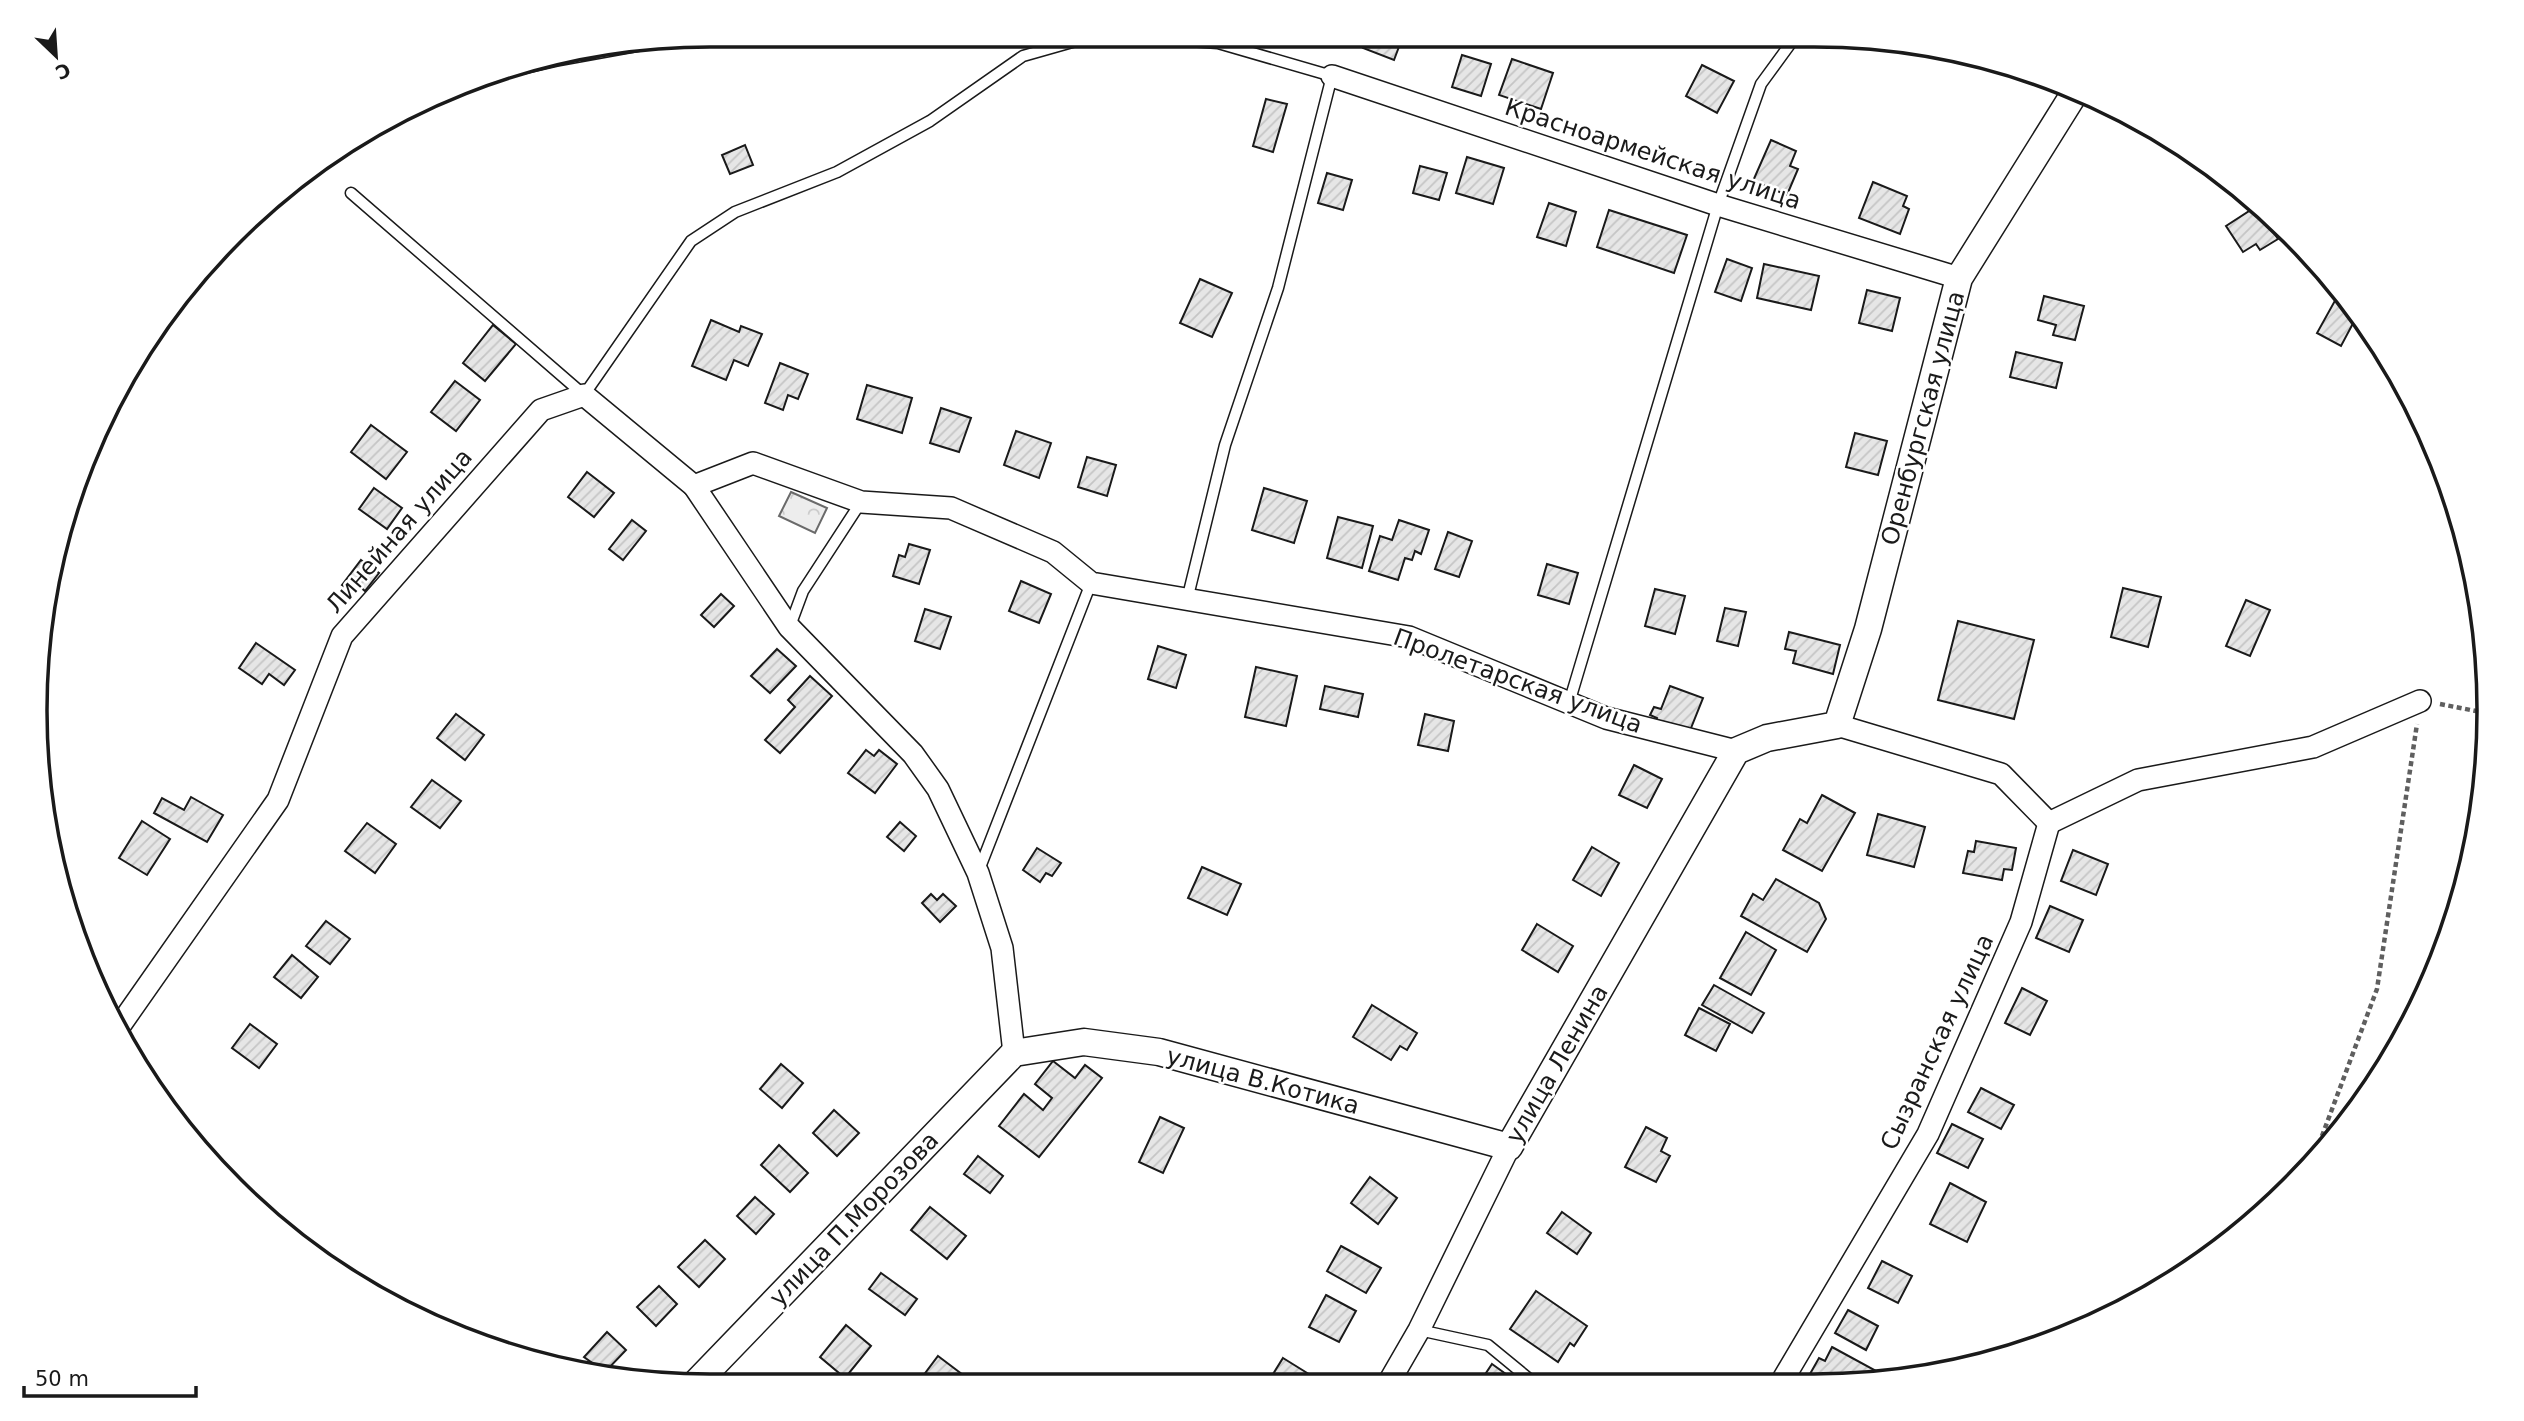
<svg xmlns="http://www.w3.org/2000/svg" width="2524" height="1421" viewBox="0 0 2524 1421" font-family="'DejaVu Sans',sans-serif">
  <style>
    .park { fill: url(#park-crowns); stroke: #6a6a6a; stroke-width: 2 }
    .building { fill: url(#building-hatch); stroke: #1a1a1a; stroke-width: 2 }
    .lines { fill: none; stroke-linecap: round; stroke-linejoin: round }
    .service-casing { stroke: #1a1a1a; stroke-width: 13 }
    .minor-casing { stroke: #1a1a1a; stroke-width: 24 }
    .tertiary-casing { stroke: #1a1a1a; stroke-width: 29 }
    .path { stroke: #5f5f5f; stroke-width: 4.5; stroke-dasharray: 5 3.5; stroke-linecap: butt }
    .service { stroke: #fff; stroke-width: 10 }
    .minor { stroke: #fff; stroke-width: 21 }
    .tertiary { stroke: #fff; stroke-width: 26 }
    .rail-casing { stroke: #1a1a1a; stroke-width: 8 }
    .rail { stroke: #fff; stroke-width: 5; stroke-dasharray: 16; stroke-linecap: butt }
    .labels { text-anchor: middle; stroke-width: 5; stroke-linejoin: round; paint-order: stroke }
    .street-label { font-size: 24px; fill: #1a1a1a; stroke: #fff }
    .rim { fill: none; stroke: #1a1a1a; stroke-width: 3.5 }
  </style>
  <defs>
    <pattern id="park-crowns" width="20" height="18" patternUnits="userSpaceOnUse" patternTransform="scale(1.75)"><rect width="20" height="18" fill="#ededed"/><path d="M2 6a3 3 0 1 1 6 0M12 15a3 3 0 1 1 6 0" fill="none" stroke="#cbcbcb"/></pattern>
    <pattern id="building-hatch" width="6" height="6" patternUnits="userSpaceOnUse" patternTransform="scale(1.75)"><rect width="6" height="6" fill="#e6e6e6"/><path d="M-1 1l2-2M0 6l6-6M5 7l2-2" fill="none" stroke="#c5c5c5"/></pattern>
  </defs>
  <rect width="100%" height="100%" fill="#fff"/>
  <!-- park -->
  <path class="park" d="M791,492L827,508L815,533L779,516Z"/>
  <!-- building -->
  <g class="building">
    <path d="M1368,36H1403L1394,60L1363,48Z"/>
    <path d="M1462,55L1491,64L1481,96L1452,87Z"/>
    <path d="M1512,59L1553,73L1541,109L1499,95Z"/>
    <path d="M1702,65L1734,81L1717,113L1686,96Z"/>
    <path d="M1266,99L1287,104L1273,152L1253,146Z"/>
    <path d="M1771,140L1796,151L1790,166L1798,169L1787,195L1753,181Z"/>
    <path d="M745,145L753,165L730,174L722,155Z"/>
    <path d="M1467,157L1504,168L1493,204L1456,193Z"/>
    <path d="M1420,166L1447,173L1439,200L1413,193Z"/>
    <path d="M1327,173L1352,180L1343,210L1318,203Z"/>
    <path d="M1873,182L1907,196L1903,206L1909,209L1900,234L1859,218Z"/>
    <path d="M1549,203L1576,212L1566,246L1537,237Z"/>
    <path d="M2257,206L2278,239L2260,250L2256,244L2243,252L2226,226Z"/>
    <path d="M1609,210L1687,235L1674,273L1597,247Z"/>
    <path d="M1727,259L1752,268L1741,301L1715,292Z"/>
    <path d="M1764,264L1819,276L1811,310L1757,298Z"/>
    <path d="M1200,279L1232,293L1212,337L1180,323Z"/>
    <path d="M1867,290L1900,298L1892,331L1859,323Z"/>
    <path d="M2044,296L2084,306L2075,340L2053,335L2056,325L2038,320Z"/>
    <path d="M2337,297L2354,306L2358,314L2341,346L2317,333Z"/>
    <path d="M711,320L739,332L741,326L762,334L748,366L734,360L726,380L692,366Z"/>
    <path d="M493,325L516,344L485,381L463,363Z"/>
    <path d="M2016,352L2062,363L2056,388L2010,377Z"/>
    <path d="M780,363L808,374L798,399L788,395L783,410L765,403Z"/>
    <path d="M455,381L480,400L456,431L431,412Z"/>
    <path d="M867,385L912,398L902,433L857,419Z"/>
    <path d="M941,408L971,418L959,452L930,443Z"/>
    <path d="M371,425L407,452L386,479L351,452Z"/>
    <path d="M1016,431L1051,443L1039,478L1004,465Z"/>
    <path d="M1855,433L1887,441L1878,475L1846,467Z"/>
    <path d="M1087,457L1116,465L1107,496L1078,487Z"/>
    <path d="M587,472L614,493L594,517L568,497Z"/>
    <path d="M374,488L402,508L387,529L359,509Z"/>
    <path d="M1264,488L1307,501L1294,543L1252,530Z"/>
    <path d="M1338,517L1373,526L1362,568L1327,558Z"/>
    <path d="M632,520L646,531L623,560L609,549Z"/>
    <path d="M1399,520L1429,530L1421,554L1415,551L1412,560L1405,558L1398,580L1369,571L1380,536L1392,540Z"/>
    <path d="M1448,532L1472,541L1459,577L1435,569Z"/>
    <path d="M909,544L930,550L919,584L893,576L899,555L905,557Z"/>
    <path d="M361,560L379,573L365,591L359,586L354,593L342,585Z"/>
    <path d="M1547,564L1578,573L1569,604L1538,595Z"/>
    <path d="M1021,581L1051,594L1039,623L1009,611Z"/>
    <path d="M2123,588L2161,597L2148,647L2111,637Z"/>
    <path d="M1655,589L1685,596L1675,634L1645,626Z"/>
    <path d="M721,594L734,606L714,627L701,615Z"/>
    <path d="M2246,600L2270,610L2250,656L2226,646Z"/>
    <path d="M1725,608L1746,612L1738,646L1717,641Z"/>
    <path d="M925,609L951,617L940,649L915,641Z"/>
    <path d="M1958,621L2034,640L2014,719L1938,700Z"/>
    <path d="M1789,632L1840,645L1833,674L1793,663L1796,651L1785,649Z"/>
    <path d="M256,643L295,670L284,685L269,674L262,684L239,668Z"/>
    <path d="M1158,646L1186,655L1176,688L1148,679Z"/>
    <path d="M777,649L796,666L770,693L751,676Z"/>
    <path d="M1256,667L1297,676L1286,726L1245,717Z"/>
    <path d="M810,676L832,696L780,753L765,740L795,707L788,700Z"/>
    <path d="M1325,686L1363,694L1358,717L1320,709Z"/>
    <path d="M1670,686L1703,698L1689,733L1656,721L1657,718L1650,715L1654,707L1661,709Z"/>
    <path d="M456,714L484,735L465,760L437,738Z"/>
    <path d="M1425,714L1454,721L1448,751L1418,745Z"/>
    <path d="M866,750L874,756L879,750L897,764L875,793L848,773Z"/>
    <path d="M1634,765L1662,779L1647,808L1619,795Z"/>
    <path d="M432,780L461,801L440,828L411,807Z"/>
    <path d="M1822,795L1855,813L1822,871L1783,850L1800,819L1807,823Z"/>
    <path d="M191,797L223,815L207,842L154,813L162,798L184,810Z"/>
    <path d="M1878,814L1925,827L1914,867L1867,855Z"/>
    <path d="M142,821L170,839L147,875L119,858Z"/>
    <path d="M900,822L916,836L904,851L887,837Z"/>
    <path d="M367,823L396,844L375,873L345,851Z"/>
    <path d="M1976,841L2016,848L2012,870L2004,869L2002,880L1963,873L1968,851L1974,852Z"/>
    <path d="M1592,847L1619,863L1601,896L1573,880Z"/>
    <path d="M1037,848L1061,863L1052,876L1046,873L1040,882L1023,870Z"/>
    <path d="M2073,850L2108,864L2096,895L2061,881Z"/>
    <path d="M1202,867L1241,884L1227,915L1188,898Z"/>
    <path d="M1776,879L1819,903L1826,919L1807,952L1741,916L1753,894L1763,900Z"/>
    <path d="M931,894L937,900L943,894L956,906L940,922L922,903Z"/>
    <path d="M2050,906L2083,920L2069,952L2036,938Z"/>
    <path d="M326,921L350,939L330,964L306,946Z"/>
    <path d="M1537,924L1573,946L1558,972L1522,950Z"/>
    <path d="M1746,932L1776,950L1751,995L1720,978Z"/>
    <path d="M292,955L318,977L301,998L274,977Z"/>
    <path d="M1714,985L1764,1013L1752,1033L1702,1005Z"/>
    <path d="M2022,988L2047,1001L2030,1035L2005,1023Z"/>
    <path d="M1372,1005L1417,1033L1407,1050L1400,1046L1391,1060L1353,1037Z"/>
    <path d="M1699,1008L1730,1024L1716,1051L1685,1035Z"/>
    <path d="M250,1024L277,1044L259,1068L232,1048Z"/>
    <path d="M1053,1061L1075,1078L1085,1065L1102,1078L1039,1157L999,1126L1024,1094L1043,1110L1052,1098L1035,1084Z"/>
    <path d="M781,1064L803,1083L782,1108L760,1089Z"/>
    <path d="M1981,1088L2014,1105L2001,1129L1968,1112Z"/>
    <path d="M834,1110L859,1133L837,1156L813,1133Z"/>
    <path d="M1160,1117L1184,1128L1163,1173L1139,1162Z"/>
    <path d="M1952,1124L1983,1139L1968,1168L1937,1153Z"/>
    <path d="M1646,1127L1667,1138L1661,1151L1670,1156L1656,1182L1625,1167Z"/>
    <path d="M779,1145L808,1173L790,1192L761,1165Z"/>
    <path d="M978,1156L1003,1176L990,1193L964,1174Z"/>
    <path d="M1370,1177L1397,1198L1378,1224L1351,1203Z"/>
    <path d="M1950,1183L1986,1202L1967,1242L1930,1224Z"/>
    <path d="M755,1197L774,1214L756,1234L737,1216Z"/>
    <path d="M930,1207L966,1236L947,1259L911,1230Z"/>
    <path d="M1562,1212L1591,1233L1577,1254L1547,1233Z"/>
    <path d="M705,1240L725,1259L699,1287L678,1267Z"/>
    <path d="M1341,1246L1381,1268L1366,1293L1327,1271Z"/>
    <path d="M1882,1261L1912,1276L1898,1303L1868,1288Z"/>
    <path d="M881,1273L917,1299L905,1315L869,1289Z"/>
    <path d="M659,1286L677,1304L656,1326L637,1307Z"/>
    <path d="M1536,1291L1587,1326L1574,1346L1570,1343L1558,1362L1510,1329Z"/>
    <path d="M1326,1295L1356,1311L1339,1342L1309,1327Z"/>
    <path d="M1848,1310L1878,1326L1866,1350L1835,1333Z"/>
    <path d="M846,1325L871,1346L845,1378L820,1357Z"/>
    <path d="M607,1332L626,1350L605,1372L584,1357Z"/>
    <path d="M1832,1347L1891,1379V1380L1806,1381L1819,1358L1825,1361Z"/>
    <path d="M938,1356L971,1381L969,1384H917Z"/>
    <path d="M1283,1358L1320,1381V1382H1268Z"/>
    <path d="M1492,1364L1517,1382H1480Z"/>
  </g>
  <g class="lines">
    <!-- service casing -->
    <g class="service-casing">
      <g id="service">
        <path d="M1107,35L1218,43L1332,76L1278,288L1225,445L1187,600"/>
        <path d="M351,193L584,395L691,241L735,212L837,172L930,121L1023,56L1097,35"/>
        <path d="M790,626L803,591L861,502"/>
        <path d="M1569,703L1718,205L1761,84L1796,36"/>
        <path d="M979,870L1091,583"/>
        <path d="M1419,1330L1488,1345L1533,1382"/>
      </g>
    </g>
    <!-- minor casing -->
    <g class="minor-casing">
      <g id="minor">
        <path d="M1332,76L1718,205L1959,278"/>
        <path d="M694,486L789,627L913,754L938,789L978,873L1002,948L1014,1053"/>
        <path d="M1837,725L2001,774L2049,823L2138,780L2313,747L2420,701"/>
        <path d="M121,1024L278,800L342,636L541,410L584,395L694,486L753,463L861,502L951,508L1053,552L1091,583L1409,637L1606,718L1736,751"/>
        <path d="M1782,1381L1928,1134L2021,922L2049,823"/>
        <path d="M1389,1382L1419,1330L1509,1147"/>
      </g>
    </g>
    <!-- tertiary casing -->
    <g class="tertiary-casing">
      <path id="tertiary" d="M695,1384L1014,1053L1084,1042L1159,1052L1509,1147L1736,751L1767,738L1837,725L1868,629L1959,278L2074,94"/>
    </g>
    <!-- path -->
    <g class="path">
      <path d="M2440,704L2486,713"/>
      <path d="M2313,1160L2377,989L2417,724"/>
    </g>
    <!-- service -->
    <use href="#service" class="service"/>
    <!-- minor -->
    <use href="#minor" class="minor"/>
    <!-- tertiary -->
    <use href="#tertiary" class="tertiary"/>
    <!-- rail casing -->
    <g class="rail-casing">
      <path id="rail" d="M471,83L557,63L711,35"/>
    </g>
    <!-- rail -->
    <use href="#rail" class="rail"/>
  </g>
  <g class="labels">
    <!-- street labels -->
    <g class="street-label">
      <text transform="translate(1653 154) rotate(18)" y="8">Красноармейская улица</text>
      <text transform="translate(1923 418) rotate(-75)" y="8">Оренбургская улица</text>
      <text transform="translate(399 531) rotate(-49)" y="8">Линейная улица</text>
      <text transform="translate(1518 681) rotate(20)" y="8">Пролетарская улица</text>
      <text transform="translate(1937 1042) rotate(-65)" y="8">Сызранская улица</text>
      <text transform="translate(1557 1064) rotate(-60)" y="8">улица Ленина</text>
      <text transform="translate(1263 1081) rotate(15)" y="8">улица В.Котика</text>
      <text transform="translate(854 1219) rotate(-46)" y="8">улица П.Морозова</text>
    </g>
  </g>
  <!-- crop -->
  <path d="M0 0H2524V1421H0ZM710 47H1814A663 663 0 0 1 2477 710V711A663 663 0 0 1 1814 1374H710A663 663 0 0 1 47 711V710A663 663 0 0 1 710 47Z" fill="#fff" fill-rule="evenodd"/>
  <path class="rim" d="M710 47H1814A663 663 0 0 1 2477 710V711A663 663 0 0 1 1814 1374H710A663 663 0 0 1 47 711V710A663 663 0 0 1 710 47Z"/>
  <!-- north arrow -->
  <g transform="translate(56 56) rotate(155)" stroke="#ffffff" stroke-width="5" paint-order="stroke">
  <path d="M0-5L12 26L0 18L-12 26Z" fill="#1a1a1a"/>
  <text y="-10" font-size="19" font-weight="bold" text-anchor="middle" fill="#1a1a1a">С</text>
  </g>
  <!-- scale -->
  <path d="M24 1386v10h172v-10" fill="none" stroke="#1a1a1a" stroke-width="3.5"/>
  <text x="35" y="1386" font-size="21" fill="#1a1a1a" stroke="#ffffff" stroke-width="5" paint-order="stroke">50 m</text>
</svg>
